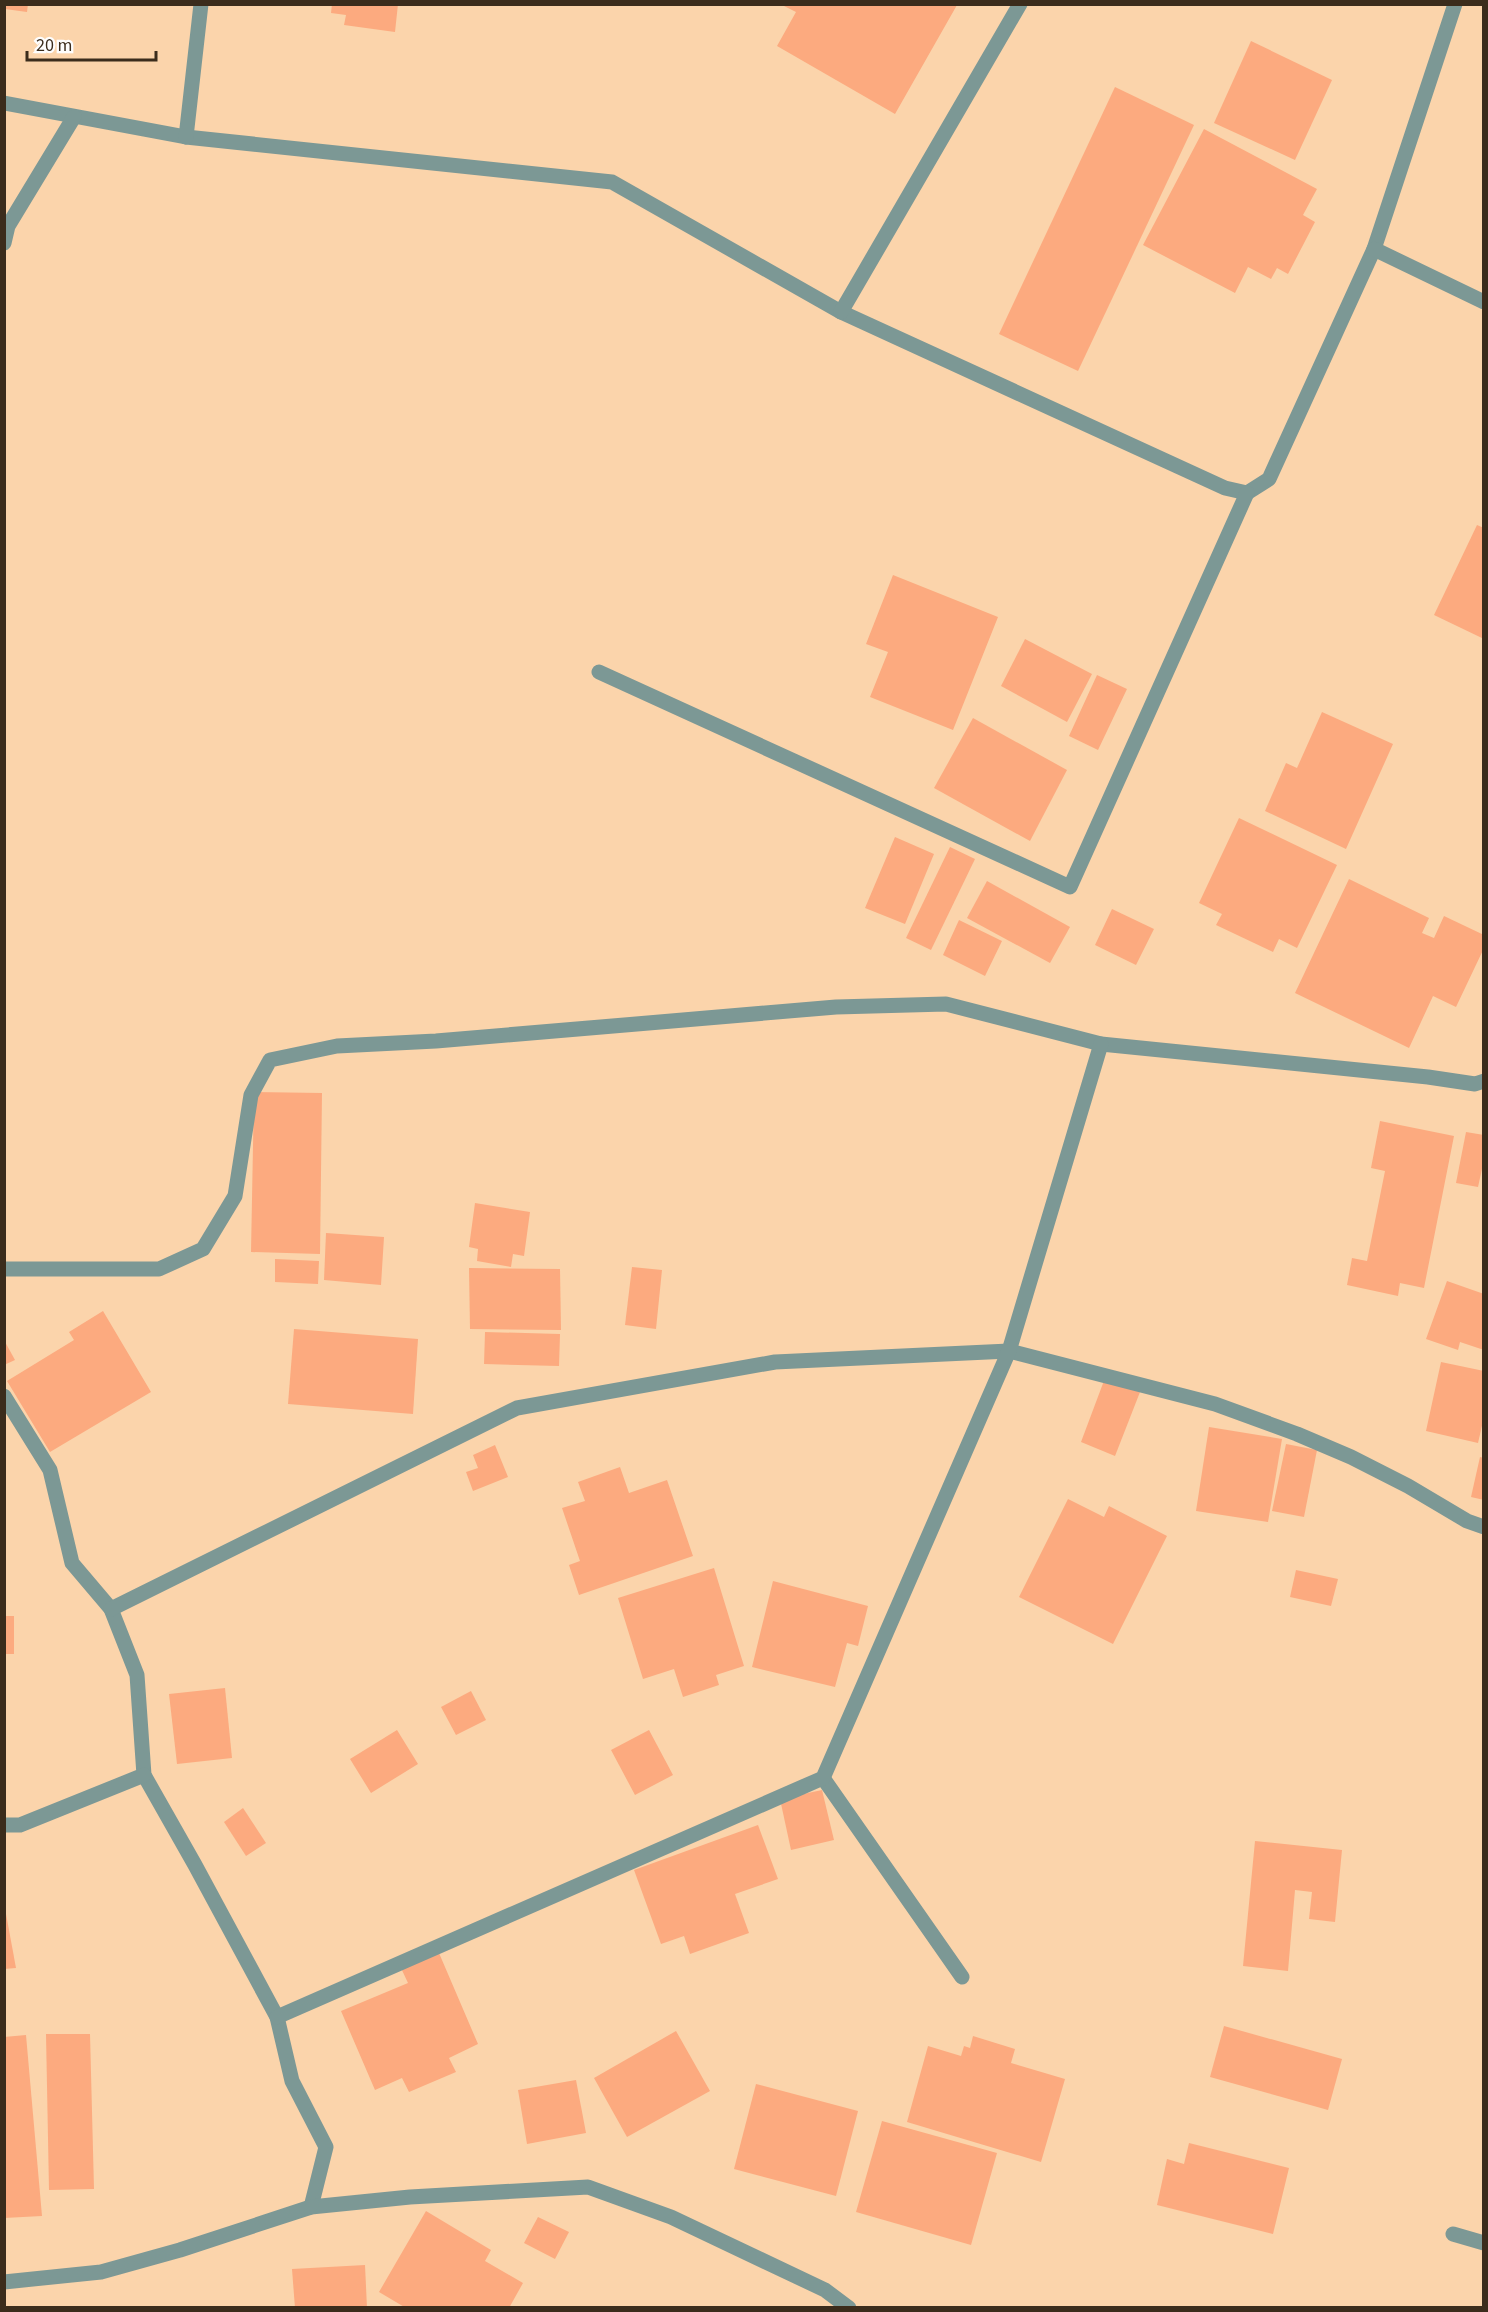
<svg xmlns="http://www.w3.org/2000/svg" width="1488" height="2312" viewBox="0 0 1488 2312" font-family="'Source Sans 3',sans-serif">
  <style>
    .building { fill: #fcaa7f }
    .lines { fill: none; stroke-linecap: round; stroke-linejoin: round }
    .street { stroke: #7c9895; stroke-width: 15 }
  </style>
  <rect width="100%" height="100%" fill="#fbd4ab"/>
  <!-- building -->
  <g class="building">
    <path d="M5,4H28L27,12L5,9Z"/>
    <path d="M332,4H398L395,32L344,25L346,15L331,13Z"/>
    <path d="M782,5H957L895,114L777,46L796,12Z"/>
    <path d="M1251,41L1332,80L1295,160L1214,123Z"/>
    <path d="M1115,87L1194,125L1078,371L999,334Z"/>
    <path d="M1204,129L1317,189L1303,215L1315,222L1288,274L1277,268L1271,279L1248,267L1235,293L1143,245Z"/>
    <path d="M1477,525L1484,528V639L1434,615Z"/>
    <path d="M893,575L998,617L953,730L870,697L888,652L866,644Z"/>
    <path d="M1025,639L1092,674L1067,722L1001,686Z"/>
    <path d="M1097,675L1127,689L1098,750L1069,736Z"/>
    <path d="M1322,712L1393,744L1346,849L1265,811L1286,763L1297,768Z"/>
    <path d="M973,718L1067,770L1030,841L934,788Z"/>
    <path d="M1239,818L1337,865L1297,948L1279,939L1273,952L1216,925L1222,914L1199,903Z"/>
    <path d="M895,837L934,854L905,924L865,908Z"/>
    <path d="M950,847L975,859L931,950L906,938Z"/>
    <path d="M1349,879L1429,918L1422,933L1434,938L1444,916L1484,935V948L1456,1007L1433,996L1409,1048L1295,993Z"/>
    <path d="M987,881L1070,927L1050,963L967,918Z"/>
    <path d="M1112,909L1154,929L1136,965L1095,945Z"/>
    <path d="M959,920L1002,941L985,976L943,955Z"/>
    <path d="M254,1092L322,1093L320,1254L251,1252Z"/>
    <path d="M1380,1121L1454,1136L1424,1288L1400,1283L1398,1296L1347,1285L1352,1258L1367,1261L1385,1171L1371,1168Z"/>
    <path d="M1466,1132L1484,1135V1160L1478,1187L1456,1183Z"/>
    <path d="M475,1203L530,1212L524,1256L513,1254L511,1267L477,1261L478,1249L469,1247Z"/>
    <path d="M326,1233L384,1237L381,1285L324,1280Z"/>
    <path d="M275,1259L319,1261L318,1284L275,1282Z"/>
    <path d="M632,1267L662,1270L656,1329L625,1325Z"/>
    <path d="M469,1268L560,1269L561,1330L470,1329Z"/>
    <path d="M1447,1281L1484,1294V1350L1460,1342L1458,1350L1426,1339Z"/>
    <path d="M103,1311L151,1392L50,1452L7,1381L74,1340L69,1332Z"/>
    <path d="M294,1329L418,1339L413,1414L288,1404Z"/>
    <path d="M485,1332L560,1334L559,1366L484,1364Z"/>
    <path d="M4,1340L15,1360L4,1365Z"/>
    <path d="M1441,1362L1484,1371V1417L1478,1443L1426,1431Z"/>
    <path d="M1105,1378L1140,1392L1115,1456L1081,1442Z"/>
    <path d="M1209,1427L1282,1439L1268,1522L1196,1511Z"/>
    <path d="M1286,1444L1317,1450L1304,1517L1272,1511Z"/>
    <path d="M495,1445L508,1477L473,1491L466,1472L478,1468L473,1455Z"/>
    <path d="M1480,1457L1484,1458V1500L1471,1497Z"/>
    <path d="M620,1467L629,1493L667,1480L693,1556L579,1595L569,1565L580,1561L562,1508L585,1501L578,1482Z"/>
    <path d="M1068,1499L1104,1517L1109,1506L1167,1536L1113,1644L1019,1597Z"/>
    <path d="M714,1568L744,1666L716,1675L719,1685L683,1697L674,1669L643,1679L618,1598Z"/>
    <path d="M1296,1570L1338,1579L1331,1606L1290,1597Z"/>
    <path d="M773,1581L868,1606L858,1646L847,1643L835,1687L752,1667Z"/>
    <rect x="4" y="1616" width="10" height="38"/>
    <path d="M225,1688L232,1758L177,1764L169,1694Z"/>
    <path d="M471,1691L486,1720L456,1735L441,1707Z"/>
    <path d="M397,1730L418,1764L371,1793L350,1759Z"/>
    <path d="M649,1730L673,1775L635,1795L611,1750Z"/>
    <path d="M822,1790L834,1840L791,1850L780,1799Z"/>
    <path d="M243,1808L266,1843L246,1856L224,1822Z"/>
    <path d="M758,1825L778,1879L735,1894L749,1933L690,1954L684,1936L661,1944L634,1870Z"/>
    <path d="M1255,1841L1342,1850L1335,1922L1309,1919L1312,1892L1295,1890L1288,1971L1243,1966Z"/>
    <path d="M4,1903L16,1968L4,1969Z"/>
    <path d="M439,1953L478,2044L449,2058L456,2072L409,2092L402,2078L375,2090L341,2011L408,1983L401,1968Z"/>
    <path d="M1224,2026L1342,2059L1328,2110L1210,2077Z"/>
    <path d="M676,2031L710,2091L627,2137L594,2078Z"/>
    <path d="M46,2034H90L94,2189L49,2190Z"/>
    <path d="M26,2035L42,2216L4,2218V2037Z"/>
    <path d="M973,2036L1015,2049L1011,2063L1065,2079L1041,2162L907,2122L928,2046L961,2056L964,2046L970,2048Z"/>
    <path d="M576,2080L586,2133L527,2144L518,2090Z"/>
    <path d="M756,2084L858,2111L836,2196L734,2169Z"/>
    <path d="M882,2121L997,2153L971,2245L856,2212Z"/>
    <path d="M1189,2143L1289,2168L1273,2234L1157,2205L1167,2159L1184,2164Z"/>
    <path d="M426,2211L491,2250L485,2261L523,2283L509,2308H406L379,2292Z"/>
    <path d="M538,2217L569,2232L555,2259L524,2243Z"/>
    <path d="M365,2265L367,2308H295L292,2269Z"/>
  </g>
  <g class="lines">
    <!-- street -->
    <g class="street">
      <path d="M4,103L186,137L612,182L841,312L1225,488L1247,493L1269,479L1374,249L1455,4"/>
      <path d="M186,137L201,4"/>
      <path d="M4,243L8,226L74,117"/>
      <path d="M1374,249L1484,302"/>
      <path d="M841,312L1020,4"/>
      <path d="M599,672L1070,887L1247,493"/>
      <path d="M4,1269H159L203,1249L235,1196L251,1095L270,1060L337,1046L436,1041L836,1007L946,1004L1101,1044L1428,1077L1475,1084L1484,1081"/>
      <path d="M4,1396L50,1470L72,1563L111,1609L137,1675L144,1775L195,1865L277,2017L292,2081L326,2147L311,2207"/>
      <path d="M111,1609L517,1408L775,1362L1009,1351L1215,1404L1297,1434L1351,1457L1408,1486L1467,1521L1484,1527"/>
      <path d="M823,1778L962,1977"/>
      <path d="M4,1825H20L144,1775"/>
      <path d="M277,2017L823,1778L1009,1351L1101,1044"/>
      <path d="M1453,2234L1484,2243"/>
      <path d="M4,2282L101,2272L180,2250L311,2207L410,2197L588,2187L671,2217L825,2290L849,2308"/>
    </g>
  </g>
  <!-- border -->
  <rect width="1488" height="2312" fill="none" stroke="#3b2c1c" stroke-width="12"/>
  <!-- scale -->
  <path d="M27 51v9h129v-9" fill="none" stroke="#3b2c1c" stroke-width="3"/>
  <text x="36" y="51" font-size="18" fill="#3b2c1c" stroke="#fdfdfd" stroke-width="4.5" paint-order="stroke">20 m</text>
</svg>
